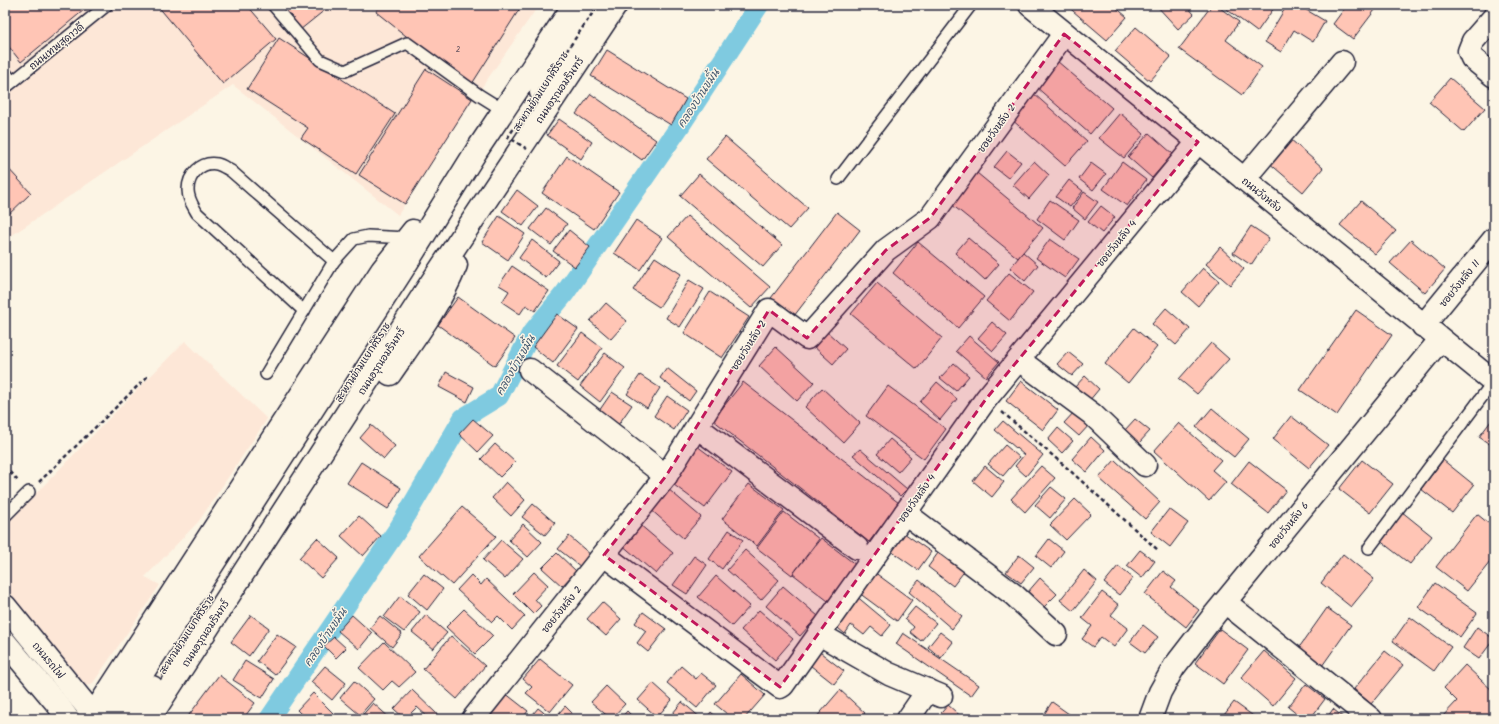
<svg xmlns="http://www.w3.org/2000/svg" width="1499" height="724" viewBox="0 0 1499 724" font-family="Kalam,'Playpen Sans Thai',sans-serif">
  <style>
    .built { fill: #fde7d7 }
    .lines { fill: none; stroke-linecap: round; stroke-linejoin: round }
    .canal { stroke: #7fcae0; stroke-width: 20 }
    .building { fill: #ffc5b5; stroke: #22223b }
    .service-casing { stroke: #22223b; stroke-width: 14 }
    .minor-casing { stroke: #22223b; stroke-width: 25 }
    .tertiary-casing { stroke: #22223b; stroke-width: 25 }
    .secondary-casing { stroke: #22223b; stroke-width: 25 }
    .path { stroke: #22223b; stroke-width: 2.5; stroke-dasharray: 4 3; stroke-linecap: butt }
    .service { stroke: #fcf5e5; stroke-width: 11 }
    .minor { stroke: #fcf5e5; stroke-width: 22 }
    .tertiary { stroke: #fcf5e5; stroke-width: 22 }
    .secondary { stroke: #fcf5e5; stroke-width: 22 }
    .path-bridge { stroke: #22223b; stroke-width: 2.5; stroke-dasharray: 4 3; stroke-linecap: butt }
    .marked { fill: #c2185b; fill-opacity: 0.2; stroke: #c2185b; stroke-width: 3; stroke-dasharray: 8 5; stroke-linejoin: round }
    .labels { text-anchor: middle; stroke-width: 3; stroke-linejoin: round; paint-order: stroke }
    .number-label { font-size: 8px; fill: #594b5a }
    .street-label { font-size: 10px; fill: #22223b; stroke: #fcf5e5 }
    .water-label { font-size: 11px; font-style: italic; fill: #3e546d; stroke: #fcf5e5 }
  </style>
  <rect width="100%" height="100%" fill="#fcf5e5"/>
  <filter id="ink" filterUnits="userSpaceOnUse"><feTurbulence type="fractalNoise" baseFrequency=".025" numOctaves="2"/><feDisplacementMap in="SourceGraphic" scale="8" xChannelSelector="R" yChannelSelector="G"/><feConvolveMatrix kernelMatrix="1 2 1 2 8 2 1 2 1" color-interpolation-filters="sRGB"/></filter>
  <g filter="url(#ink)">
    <!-- built -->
    <g class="built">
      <path d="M5,5H279L301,30L331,5H539L459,120L398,215L233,85L5,240Z"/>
      <path d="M185,341L267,419L199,521L145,577L160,585L93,683L86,686L5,587V525Z"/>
    </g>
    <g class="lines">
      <!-- canal -->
      <path class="canal" d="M269,719L400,526L463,418L499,396L531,334L565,293L680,126L759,5"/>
    </g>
    <!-- building -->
    <g class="building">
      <path d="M5,5H90L21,62L5,42Z"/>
      <path d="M157,5H247L276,39L223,84Z"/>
      <path d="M279,5H331L300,30Z"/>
      <path d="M380,5H522L470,87L376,12Z"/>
      <path d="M1066,5H1113L1127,17L1107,40Z"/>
      <path d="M1156,5H1186L1194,14L1178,29Z"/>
      <path d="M1212,5H1216L1239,22L1226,40L1262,67L1242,95L1179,49Z"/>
      <path d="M1221,5H1276L1257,32Z"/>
      <path d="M1287,5H1298L1325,21L1313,42L1294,30L1281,52L1265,42Z"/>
      <path d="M1347,5H1376L1378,6L1353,39L1333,24Z"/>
      <path d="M1136,27L1171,57L1150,81L1115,51Z"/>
      <path d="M279,38L395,114L356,174L301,138L308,128L247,89Z"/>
      <path d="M607,50L686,99L671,125L591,76Z"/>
      <path d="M1057,61L1112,108L1090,134L1035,86Z"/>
      <path d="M426,69L472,99L405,204L359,175Z"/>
      <path d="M1450,78L1485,108L1464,132L1429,102Z"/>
      <path d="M1033,93L1087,141L1065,166L1011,119Z"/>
      <path d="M591,94L656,140L642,160L576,114Z"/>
      <path d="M1120,113L1144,134L1124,158L1099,138Z"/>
      <path d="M559,119L592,142L581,159L547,135Z"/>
      <path d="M1149,133L1173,154L1152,178L1128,157Z"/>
      <path d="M725,137L808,208L789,229L706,159Z"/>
      <path d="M1289,138L1323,168L1303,192L1268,162Z"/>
      <path d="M1007,151L1021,162L1008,178L994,167Z"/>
      <path d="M567,156L619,192L594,229L542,193Z"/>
      <path d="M1034,161L1049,175L1029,199L1013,185Z"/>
      <path d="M1122,162L1146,180L1127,206L1103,189Z"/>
      <path d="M1091,163L1106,174L1093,190L1079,179Z"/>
      <path d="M5,165L31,193L5,218Z"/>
      <path d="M977,173L1043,228L1018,258L951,204Z"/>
      <path d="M699,174L782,245L763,267L680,196Z"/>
      <path d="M1069,180L1083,191L1070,207L1056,197Z"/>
      <path d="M517,190L538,206L523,226L502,211Z"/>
      <path d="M1084,192L1098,202L1085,219L1072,208Z"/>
      <path d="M1050,200L1079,220L1065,240L1037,219Z"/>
      <path d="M1361,201L1396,231L1375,254L1340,225Z"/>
      <path d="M1101,206L1115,217L1102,233L1088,222Z"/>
      <path d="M546,208L567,224L551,245L530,229Z"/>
      <path d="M837,212L860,230L794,316L771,298Z"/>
      <path d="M499,216L525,234L508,260L482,242Z"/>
      <path d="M687,216L770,287L751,308L668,237Z"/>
      <path d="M636,220L662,238L640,270L614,253Z"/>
      <path d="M1251,226L1269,238L1251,265L1233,253Z"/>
      <path d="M569,230L590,247L575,267L553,251Z"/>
      <path d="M968,238L999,264L985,280L955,253Z"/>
      <path d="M1050,239L1079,259L1065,278L1036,258Z"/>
      <path d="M532,240L559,261L546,278L519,258Z"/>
      <path d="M1411,240L1445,269L1425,293L1390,263Z"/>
      <path d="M918,242L984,297L958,328L893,273Z"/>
      <path d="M1220,247L1244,269L1230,285L1206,264Z"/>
      <path d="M1023,252L1038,265L1025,281L1010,268Z"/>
      <path d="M655,257L681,274L659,307L633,290Z"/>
      <path d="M512,266L549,291L535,311L526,305L520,314L502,302L509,291L499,285Z"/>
      <path d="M1203,268L1219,281L1198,306L1182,292Z"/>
      <path d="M1009,273L1033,292L1010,321L986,301Z"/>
      <path d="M689,280L704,289L680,327L666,318Z"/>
      <path d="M877,283L942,338L917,369L851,314Z"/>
      <path d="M710,292L749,317L722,358L684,333Z"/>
      <path d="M458,297L515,338L495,366L438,325Z"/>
      <path d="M606,303L627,321L611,339L590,321Z"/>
      <path d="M1166,308L1190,329L1176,345L1152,324Z"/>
      <path d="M1356,310L1392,335L1337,415L1300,390Z"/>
      <path d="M557,314L578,329L553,363L533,347Z"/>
      <path d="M992,322L1007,335L993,351L978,338Z"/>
      <path d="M1134,328L1157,347L1128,383L1105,364Z"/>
      <path d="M825,330L846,349L833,364L812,345Z"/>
      <path d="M582,333L602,348L578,382L557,366Z"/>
      <path d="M969,336L999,362L986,377L956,351Z"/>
      <path d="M1211,343L1229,359L1197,394L1179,379Z"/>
      <path d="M776,347L814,382L797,401L759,366Z"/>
      <path d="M1068,352L1083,364L1072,376L1057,364Z"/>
      <path d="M605,353L625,368L600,402L580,386Z"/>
      <path d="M954,363L969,376L956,391L940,378Z"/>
      <path d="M667,368L696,391L689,401L660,378Z"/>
      <path d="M446,372L474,387L467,402L439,387Z"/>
      <path d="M640,375L660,388L647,408L627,394Z"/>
      <path d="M1085,376L1099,389L1089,401L1074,388Z"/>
      <path d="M1021,381L1058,410L1043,430L1006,401Z"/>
      <path d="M743,382L899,503L869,542L713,420Z"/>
      <path d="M937,382L957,399L940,420L920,402Z"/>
      <path d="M888,386L946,429L924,459L866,416Z"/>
      <path d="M822,388L860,423L843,442L805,407Z"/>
      <path d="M612,392L632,405L618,425L599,411Z"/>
      <path d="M667,396L687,410L674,430L654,416Z"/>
      <path d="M1212,408L1249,439L1234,457L1196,427Z"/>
      <path d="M1075,411L1090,424L1079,436L1064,423Z"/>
      <path d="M1291,416L1328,445L1309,468L1273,439Z"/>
      <path d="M1494,417V447L1479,437Z"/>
      <path d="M473,419L493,436L478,452L459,434Z"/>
      <path d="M1135,419L1150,431L1139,443L1124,431Z"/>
      <path d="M1003,421L1043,455L1026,476L1015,466L1024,455L995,430Z"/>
      <path d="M1179,423L1221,460L1212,470L1226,482L1209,501L1154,451Z"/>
      <path d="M371,425L395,446L384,459L360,438Z"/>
      <path d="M1058,428L1073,441L1062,453L1048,440Z"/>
      <path d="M1091,437L1105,450L1087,472L1072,459Z"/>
      <path d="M890,439L911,457L898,472L877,454Z"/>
      <path d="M495,444L515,462L500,477L481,459Z"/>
      <path d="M1005,445L1019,457L1003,476L988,464Z"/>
      <path d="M697,446L732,472L705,508L670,482Z"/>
      <path d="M860,449L907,489L900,496L853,455Z"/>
      <path d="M1115,460L1160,502L1145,519L1099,478Z"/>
      <path d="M1362,460L1393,484L1370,513L1339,489Z"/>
      <path d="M1443,460L1474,485L1452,513L1421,489Z"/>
      <path d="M1249,461L1286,490L1268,513L1231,484Z"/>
      <path d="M361,462L401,488L388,509L347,483Z"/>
      <path d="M985,466L1004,482L992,497L973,481Z"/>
      <path d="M1041,466L1055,478L1025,512L1011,499Z"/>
      <path d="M506,482L525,500L511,516L492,498Z"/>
      <path d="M749,484L784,510L757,546L722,519Z"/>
      <path d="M1051,487L1066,499L1050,518L1035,505Z"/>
      <path d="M667,488L701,517L683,538L649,508Z"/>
      <path d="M1075,499L1091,514L1066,540L1050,525Z"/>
      <path d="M533,504L555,523L545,535L522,517Z"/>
      <path d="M462,507L496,536L452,585L419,556Z"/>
      <path d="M1169,509L1188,523L1170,547L1151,532Z"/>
      <path d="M1401,511L1432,536L1410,564L1379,540Z"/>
      <path d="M784,512L819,539L792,575L757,548Z"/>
      <path d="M1477,514L1494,528V557L1467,591L1436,567Z"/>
      <path d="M359,516L381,536L363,556L341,536Z"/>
      <path d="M523,524L542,542L528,557L509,540Z"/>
      <path d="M639,524L673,553L656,574L621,544Z"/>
      <path d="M729,530L743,540L722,569L709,559Z"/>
      <path d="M904,533L931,552L918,570L891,551Z"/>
      <path d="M569,536L591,555L581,567L558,549Z"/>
      <path d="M317,538L339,558L321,578L299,558Z"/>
      <path d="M821,538L856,565L828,601L793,574Z"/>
      <path d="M1049,539L1064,551L1051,568L1036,556Z"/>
      <path d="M501,540L523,559L505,579L483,560Z"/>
      <path d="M943,546L969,565L953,586L928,567Z"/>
      <path d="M745,550L779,580L761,600L727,570Z"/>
      <path d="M1140,550L1155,561L1142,578L1127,566Z"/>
      <path d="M557,553L576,571L562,586L542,568Z"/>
      <path d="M1343,554L1374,579L1351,607L1321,583Z"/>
      <path d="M1019,555L1034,567L1021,583L1006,572Z"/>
      <path d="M694,556L707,565L687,594L673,585Z"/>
      <path d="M1118,566L1133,578L1119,595L1104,583Z"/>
      <path d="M870,569L912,600L897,621L855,590Z"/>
      <path d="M1084,570L1097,581L1073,611L1060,600Z"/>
      <path d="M1163,571L1176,581L1171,587L1199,610L1186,627L1145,594Z"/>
      <path d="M534,572L548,585L535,599L541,606L533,614L513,594Z"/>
      <path d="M424,574L443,589L427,610L408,594Z"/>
      <path d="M471,575L481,585L486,579L525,616L512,630L498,616L492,622L457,590Z"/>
      <path d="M716,576L750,606L732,626L698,597Z"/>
      <path d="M1040,578L1057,594L1043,608L1027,593Z"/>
      <path d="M919,580L962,616L952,629L909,592Z"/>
      <path d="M1435,583L1477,613L1460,637L1418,607Z"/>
      <path d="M783,586L818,616L800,636L766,606Z"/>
      <path d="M1102,592L1119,605L1111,615L1128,628L1114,647L1101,637L1093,647L1082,639L1092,626L1082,618Z"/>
      <path d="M855,595L891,625L882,636L871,627L864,635L851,625L845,634L832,623Z"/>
      <path d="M400,596L420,612L404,632L384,617Z"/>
      <path d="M602,602L621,619L606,636L587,619Z"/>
      <path d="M915,607L936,623L921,641L910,632L914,627L905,619Z"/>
      <path d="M1327,608L1351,625L1322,666L1298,649Z"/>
      <path d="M464,609L493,636L475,654L446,627Z"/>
      <path d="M759,610L793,639L775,660L741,630Z"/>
      <path d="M643,612L666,629L648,652L637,643L646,631L635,623Z"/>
      <path d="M251,615L269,628L249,656L231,642Z"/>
      <path d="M352,615L372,633L359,649L338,631Z"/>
      <path d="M426,615L447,633L433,649L412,632Z"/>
      <path d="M380,616L402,634L392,647L370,628Z"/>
      <path d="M1410,617L1451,647L1434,671L1393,641Z"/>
      <path d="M1143,625L1158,637L1145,653L1130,642Z"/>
      <path d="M1477,627L1494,639L1479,659L1463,648Z"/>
      <path d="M1220,629L1248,650L1223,684L1195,663Z"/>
      <path d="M940,632L953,642L941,658L928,647Z"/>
      <path d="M903,633L979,685L971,696L896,644Z"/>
      <path d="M277,634L296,647L275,675L257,661Z"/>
      <path d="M451,636L485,666L457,699L423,669Z"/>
      <path d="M334,637L346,648L336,658L324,646Z"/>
      <path d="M384,642L415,672L399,687L392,681L383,690L359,668Z"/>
      <path d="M816,649L844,671L834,684L806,662Z"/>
      <path d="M1264,651L1296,678L1273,706L1241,678Z"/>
      <path d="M1385,651L1403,665L1371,704L1354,689Z"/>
      <path d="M540,659L572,685L550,712L526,693L532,687L523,679Z"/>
      <path d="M245,661L274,679L262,698L233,680Z"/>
      <path d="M1465,665L1494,692V710L1485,719H1444L1442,717L1457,701L1444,688Z"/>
      <path d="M325,666L346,683L332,700L311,682Z"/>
      <path d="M681,666L696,679L701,673L716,685L697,708L667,683Z"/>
      <path d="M741,674L765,695L744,719H733L715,704Z"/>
      <path d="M219,675L255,703L243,719H186Z"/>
      <path d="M354,681L374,699L360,715L340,698Z"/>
      <path d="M653,683L672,700L657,717L638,700Z"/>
      <path d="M1306,684L1325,699L1310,719H1303L1288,707Z"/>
      <path d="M606,686L625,704L611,719L591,702Z"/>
      <path d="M412,690L438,715L433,719H430L417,707L405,719L394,709Z"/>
      <path d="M840,690L865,713L860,719H815Z"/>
      <path d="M313,693L333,713L327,719H306L297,710Z"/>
      <path d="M505,693L528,711L522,719H485Z"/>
      <path d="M682,702L702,719H668Z"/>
      <path d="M1052,702L1076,719H1041Z"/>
      <path d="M1234,702L1256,718V719H1221Z"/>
      <path d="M373,703L391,719H359Z"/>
      <path d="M948,705L964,719H936Z"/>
      <path d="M565,706L572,713L567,719H554Z"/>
      <path d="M538,708L552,719H529Z"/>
      <path d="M1333,709L1345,719H1326Z"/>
      <path d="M627,711L635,719H620Z"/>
      <path d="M711,712L719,719H706Z"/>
    </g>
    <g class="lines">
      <!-- service casing -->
      <g class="service-casing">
        <g id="service">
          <path d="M273,5L320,60L345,71L407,43L479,95L503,110"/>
          <path d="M5,72L12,82"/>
          <path d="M5,88L107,5"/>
          <path d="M838,179L971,5"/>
          <path d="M304,311L197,213C193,206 188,199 188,190C188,175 201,161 217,164C222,165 227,169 231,171L334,261"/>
          <path d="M266,374L334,261L354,239L368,236L407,238"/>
          <path d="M5,516L29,492"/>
          <path d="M1369,548L1493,382"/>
        </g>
      </g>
      <!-- minor casing -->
      <g class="minor-casing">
        <g id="minor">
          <path d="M1494,17L1473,41L1469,51L1472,58L1494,76"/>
          <path d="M1244,179L1342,62"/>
          <path d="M1423,326L1494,239"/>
          <path d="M1019,360L1092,414L1145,465"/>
          <path d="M530,370L666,476"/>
          <path d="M697,427L857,548"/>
          <path d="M905,513L1014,595L1056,634"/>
          <path d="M604,555L780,687L783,685L986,399L1198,142"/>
          <path d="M1225,602L1371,719"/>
          <path d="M819,634L889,674L941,696"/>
          <path d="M473,719L666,476L769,310L807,338L886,250L930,218L1064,34"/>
          <path d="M908,719L928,690"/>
          <path d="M1150,719L1160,692L1174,667L1215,614L1440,340"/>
        </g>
      </g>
      <!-- tertiary casing -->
      <g class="tertiary-casing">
        <path id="tertiary" d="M5,606L97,719"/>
      </g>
      <!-- secondary casing -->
      <g class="secondary-casing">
        <g id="secondary">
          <path d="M1030,5L1494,382"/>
          <path d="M541,92L595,5"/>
          <path d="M390,374C414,339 440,305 456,265"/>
          <path d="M5,642L58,705L68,719"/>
          <path d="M93,715L382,270L413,231"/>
          <path d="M113,719L403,269L477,150L574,5"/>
          <path d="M131,719L152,687"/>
          <path d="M149,719L429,286L616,5"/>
        </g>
      </g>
      <!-- path -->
      <g class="path">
        <path d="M1002,412L1066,467L1159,551"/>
        <path d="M5,467L19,482"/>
        <path d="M39,482L149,375"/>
      </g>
      <!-- service -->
      <use href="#service" class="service"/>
      <!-- minor -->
      <use href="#minor" class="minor"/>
      <!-- tertiary -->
      <use href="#tertiary" class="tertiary"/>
      <!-- secondary -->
      <use href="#secondary" class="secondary"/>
      <!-- path-bridge -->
      <path class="path-bridge" d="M527,149L508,137L598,5"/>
    </g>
  </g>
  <!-- marked area -->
  <path class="marked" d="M1064,34L1198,142L986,399L780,687L604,555L666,476L769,310L807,338L886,250L930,218Z"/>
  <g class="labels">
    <!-- number labels -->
    <g class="number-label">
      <text x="458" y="52">2</text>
    </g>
    <!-- street labels -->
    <g class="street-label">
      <text transform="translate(56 46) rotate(-39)" y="4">ถนนเทพสุดาวดี</text>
      <text transform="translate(559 90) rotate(-56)" y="4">ถนนอรุณอมรินทร์</text>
      <text transform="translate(540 91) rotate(-57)" y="4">สะพานข้ามแยกศิริราช</text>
      <text transform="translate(996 128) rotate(-54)" y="4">ซอยวังหลัง 2</text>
      <text transform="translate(1262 194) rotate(39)" y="4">ถนนวังหลัง</text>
      <text transform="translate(1116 243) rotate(-51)" y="4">ซอยวังหลัง 4</text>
      <text transform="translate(1459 283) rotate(-51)" y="4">ซอยวังหลัง 11</text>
      <text transform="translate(748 345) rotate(-58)" y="4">ซอยวังหลัง 2</text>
      <text transform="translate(381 361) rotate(-57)" y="4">ถนนอรุณอมรินทร์</text>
      <text transform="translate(362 362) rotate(-57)" y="4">สะพานข้ามแยกศิริราช</text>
      <text transform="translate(916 498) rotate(-55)" y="4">ซอยวังหลัง 4</text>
      <text transform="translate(1288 525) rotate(-51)" y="4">ซอยวังหลัง 6</text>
      <text transform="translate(561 609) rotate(-51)" y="4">ซอยวังหลัง 2</text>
      <text transform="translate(205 633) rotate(-57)" y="4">ถนนอรุณอมรินทร์</text>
      <text transform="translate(186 634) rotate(-57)" y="4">สะพานข้ามแยกศิริราช</text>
      <text transform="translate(49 660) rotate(51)" y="4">ถนนรถไฟ</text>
    </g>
    <!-- water labels -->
    <g class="water-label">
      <text transform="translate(698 98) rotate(-57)" y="4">คลองบ้านขมิ้น</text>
      <text transform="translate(515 365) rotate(-60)" y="4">คลองบ้านขมิ้น</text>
      <text transform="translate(325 637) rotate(-56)" y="4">คลองบ้านขมิ้น</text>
    </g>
  </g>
  <!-- margin -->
  <rect width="1499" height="724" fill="none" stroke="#fcf5e5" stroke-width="20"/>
  <rect x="10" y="10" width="1479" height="704" fill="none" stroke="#22223b" stroke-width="1.5" filter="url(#ink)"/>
</svg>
